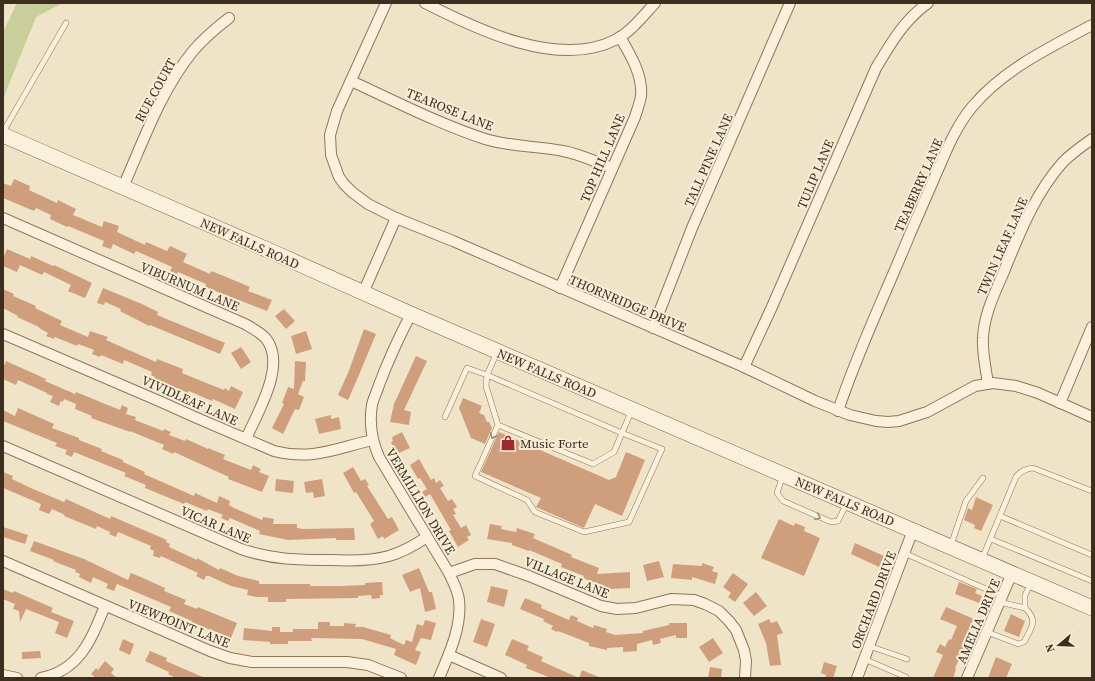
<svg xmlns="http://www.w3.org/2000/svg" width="1095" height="681" viewBox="0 0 1095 681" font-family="'Source Serif 4',serif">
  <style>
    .green { fill: #c9cf9b }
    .building { fill: #cf9f7d }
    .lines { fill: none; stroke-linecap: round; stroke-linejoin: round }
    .lane-casing { stroke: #8d765c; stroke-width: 6 }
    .street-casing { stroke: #8d765c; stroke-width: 12 }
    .secondary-casing { stroke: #6f573f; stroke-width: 16 }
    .lane { stroke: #faf1dc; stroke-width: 5 }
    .street { stroke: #faf1dc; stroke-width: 10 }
    .secondary { stroke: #faf1dc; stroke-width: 15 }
    .oneway { stroke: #9c907e }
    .labels { text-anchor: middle; stroke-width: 4; stroke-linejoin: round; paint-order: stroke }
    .street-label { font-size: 13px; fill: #3d2e20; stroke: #f7eed8 }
    .poi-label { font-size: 13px; fill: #3d2e20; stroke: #f7eed8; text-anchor: start }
  </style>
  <rect width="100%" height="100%" fill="#f0e4c8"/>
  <!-- green -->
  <path class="green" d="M17,3H63L36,17L3,99V32Z"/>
  <!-- building -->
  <g class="building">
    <path d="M14,179L30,186L29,190L57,203L58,200L76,209L73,215L102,227L104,221L119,226L117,232L145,245L146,242L167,251L170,246L187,254L183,262L210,274L211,271L224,276L250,287L248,291L272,300L267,311L205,287L206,284L178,272L177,274L170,271L172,267L136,251L134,254L113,244L111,249L102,246L104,241L68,226L67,227L50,219L51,215L36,208L34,211L3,198V183L11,186Z"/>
    <path d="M7,249L30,259L31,256L53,266L54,265L92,283L85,298L68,291L71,285L44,272L42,275L20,265L17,272L3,266V258Z"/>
    <path d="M103,288L142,304L158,312L157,315L225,343L220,354L150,325L149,326L120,311L121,309L105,302L104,305L97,303Z"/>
    <path d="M3,289L14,294L13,296L36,306L35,308L62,321L60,325L88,337L90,331L108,337L106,340L156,362L157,359L183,369L182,373L204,382L224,390L225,388L229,391L231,386L243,392L235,409L213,399L212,401L189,391L188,393L154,380L155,377L151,375L152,372L124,360L123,364L101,355L100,357L92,354L94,350L78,344L77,346L55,337L54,339L46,336L48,333L39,328V327L17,317L18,316L3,308Z"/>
    <path d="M284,309L295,321L286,329L275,316Z"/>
    <path d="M364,329L376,334L359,375L348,400L338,395L348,373Z"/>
    <path d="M306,331L312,349L296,354L291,336Z"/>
    <path d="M241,347L251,362L241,369L231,353Z"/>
    <path d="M416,356L427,361L404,410L411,412L409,425L390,422L394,404Z"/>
    <path d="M6,361L46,379L45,381L75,394L76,392L120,410L122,405L128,408L126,414L136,417L135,420L163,431L164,429L171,432L169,435L185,441L186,439L208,449V448L225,455L223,459L251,470L253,465L261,469L259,472L269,476L262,492L228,479L229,477L174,452L173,454L162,449L164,445L130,431V432L91,418L92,416L75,409L76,404L64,399L63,402L61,401L59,406L50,402L53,396L47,394V393L18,380L16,385L3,379V368Z"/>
    <path d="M295,361L306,362L305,381H303L298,394L304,397L299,410L295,409L283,434L272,428L284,404L282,403L288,387L294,389Z"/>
    <path d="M463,398L482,406L479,413L484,415L487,422H489L492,428L485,444L471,438L459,408Z"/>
    <path d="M18,408L54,424L52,428L79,438V440L102,449L101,451L123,460V462L145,472L144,474L194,496L195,493L217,503L219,496L230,501L229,505L234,508L262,520L263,517L274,519L273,524H297V528L303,529L354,528L355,540H336V538L288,540L259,534L260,531L230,518L228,521L221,518L223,515L208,509L207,511L185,502L184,504L145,488L146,485L124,476L126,473L74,452L72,457L65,454L67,450L55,446L57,443L3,421V410L15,416Z"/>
    <path d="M331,415V419L339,417L341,429L319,434L315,419Z"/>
    <path d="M402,432L410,448L399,453L397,449L394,450L391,442L393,441L392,437Z"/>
    <path d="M499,432L609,480L616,477L626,452L645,460L622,516L595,504L584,528L536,507L541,498L481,472Z"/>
    <path d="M419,459L431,480L434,478L436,483L440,480L444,486L440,488L448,501L452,499L457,507L453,509L456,514L453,515L461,528L466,525L471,535L467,537L469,540L458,547L449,531L451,530L433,499L430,494L425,497L422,492L427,489L420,478L418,479L410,465Z"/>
    <path d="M353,467L361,481L365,479L369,485L367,486L388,519L392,517L399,530L384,539L383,536L378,539L370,524L374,521L356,492L354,493L343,473Z"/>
    <path d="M3,472L13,476L12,479L33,489L64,502L66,499L110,519L111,516L167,540L166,542L170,544L169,547L197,560V558L219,570L220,568L238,576L259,581V584H310V586H340L365,585V583L382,582L383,595H380V598L372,599L371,595L358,596V598L286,599V602H268V597H256L247,595L248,590L231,586L209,576H206L204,580L196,576L198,573L161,556L160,558L153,556L154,551L150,549L151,546L118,532L116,537L109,534L110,532L97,526L96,529L64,516L65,515L52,509L49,514L39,510L41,504L3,488Z"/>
    <path d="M276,479L294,481L293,493L275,491Z"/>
    <path d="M322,479L325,496L314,498L313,492L306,493L304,482Z"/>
    <path d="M976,497L993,505L981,531L974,528L975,525L964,520L968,508L972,510Z"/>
    <path d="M779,519L794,526L795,523L805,527L804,531L820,538L804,576L761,558Z"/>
    <path d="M490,524L502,526L501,529L516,532L517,528L535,534L533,538L572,555L571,557L599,568L597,574L630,572V588L609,589L583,578L584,576L561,567L562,564L529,550V551L512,545V543L487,539Z"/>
    <path d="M3,527L28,535L25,544L3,537Z"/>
    <path d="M34,541L84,559L128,580L131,573L143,578L165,588L164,591L186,600L184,604L197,609L198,607L237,623L231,638L191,622L192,621L169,611L171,607L117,584L114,591L106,588L108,584L93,577L91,583L79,577L80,574L75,572L76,570L53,561L54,560L30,551Z"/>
    <path d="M855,543L884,556L879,567L851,554Z"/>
    <path d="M659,561L664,577L647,581L643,565Z"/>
    <path d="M702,563L714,567L712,571L718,573L715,584L692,577V580L671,578L673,564L702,566Z"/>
    <path d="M419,568L429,592H432L436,609L425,612L420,588L410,592L402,575Z"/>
    <path d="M733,573L748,584L735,602L728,597L731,593L723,587Z"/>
    <path d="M959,582L977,589L975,593L982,596L979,603L955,594Z"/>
    <path d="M491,586L508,590L504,607L487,602Z"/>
    <path d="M3,589L13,593L14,591L53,608L51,612L74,621L67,638L55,633L59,622L26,609L20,622L19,611L13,609L15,604L3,599Z"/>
    <path d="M756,592L767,606L754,616L743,603Z"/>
    <path d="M525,598L542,605L541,608L569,620L571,615L578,618L577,621L593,628L594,625L607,629L606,632L615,635L643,633V631L669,625V623H687V638H676V635L660,639L661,643L653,645L652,640L637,644V651L623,652V647L607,648V650L589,646V643L558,631L557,632L551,629L553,626L543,621L544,619L520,609Z"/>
    <path d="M946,607L974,619L962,645L965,647L955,668L956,669L953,678H933L943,655L936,652L940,644L945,647L949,639L951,640L957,626L940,619Z"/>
    <path d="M1011,614L1025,621L1019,637L1004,631Z"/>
    <path d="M481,619L495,624L487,647L473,642Z"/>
    <path d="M769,619L771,623L777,621L783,633L777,635L781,665L770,666L766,643L758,624Z"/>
    <path d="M425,620L436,623L431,640L421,638L415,650L421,652L416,665L394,655L396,649L362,639L311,638L312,641H288V644H270V642L243,640L244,628L272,631V627H280V632H293V629H318V622H330V626H344V623L356,624L355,627H363L391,635L390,638L404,645L406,640L412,642L417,624L423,626Z"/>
    <path d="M713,638L723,653L709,662L699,647Z"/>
    <path d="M123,639L134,644L130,655L119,650Z"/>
    <path d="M512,639L529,646L527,650L543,657L541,661L579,678L582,670L601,678H551L526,668L527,665L505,655Z"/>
    <path d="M40,651L41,658L22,659V652Z"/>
    <path d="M150,651L167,658L166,661L205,678H176L168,674L169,672L145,661Z"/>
    <path d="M996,657L1012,664L1006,678H988Z"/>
    <path d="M105,661L114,669L111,673L117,678H96L91,674L96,668L98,670Z"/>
    <path d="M824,662L837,666L833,678H825L826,675L821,673Z"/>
    <path d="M710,667L722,669L721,678H708Z"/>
  </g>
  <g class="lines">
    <!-- lane casing -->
    <g class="lane-casing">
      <g id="lane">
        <path d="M3,132L66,23"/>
        <path d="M445,417L467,368L487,375L497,352"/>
        <path d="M498,425L475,476L527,500L535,512L584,532L629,522L662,449L622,433L614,452L593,464L498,425L486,386L487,375L622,433L631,412"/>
        <path d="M783,475L777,493L783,501L831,522L838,521L847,503"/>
        <path d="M1000,516L1092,555"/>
        <path d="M991,539L1092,581"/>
        <path d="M951,545L966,501L983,478"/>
        <path d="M904,553L1002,596"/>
        <path d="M982,559L1016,477C1020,471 1025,469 1033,468L1092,491"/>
        <path d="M999,602L1025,608V595L1031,583"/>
        <path d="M987,632L1018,644L1024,642C1031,628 1039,621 1025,608"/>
        <path d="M869,646L907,659"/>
        <path d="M864,659L906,677"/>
      </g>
    </g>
    <!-- street casing -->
    <g class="street-casing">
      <g id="street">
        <path d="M386,3L337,111L330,135L331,155L339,177L344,184L352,192L368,204L396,218L453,241L744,367L815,401L850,415L876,421L888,422L899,421L927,412L975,386L993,383L1016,386L1038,393L1092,417"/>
        <path d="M425,3C476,29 558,69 615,40C631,32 643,16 655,3"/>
        <path d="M351,81C395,101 439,124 485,139C511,147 538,146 563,151C580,154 596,162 612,168"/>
        <path d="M123,187C143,142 161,90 193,51C204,38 216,28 229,18"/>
        <path d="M3,218L245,324C252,328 262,333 267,340C286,367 257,413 246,439"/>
        <path d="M560,288L635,117C637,110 640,103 641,96C643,75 630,54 620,37"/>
        <path d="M363,293L396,218"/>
        <path d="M411,314C399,337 388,361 379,385C377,392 373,399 372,405C369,423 372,441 379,457L449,573C453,582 458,590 459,600C462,627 449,654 439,678"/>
        <path d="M653,328L692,228L790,3"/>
        <path d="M3,334L159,401L197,418L274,451C313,461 336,448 373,440"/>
        <path d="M744,367L771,309L876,68C891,43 904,20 928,3"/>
        <path d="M988,384C986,369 982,353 983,338C984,313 996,291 1005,269C1020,232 1036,192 1063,162C1072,153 1082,146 1092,139"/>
        <path d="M1060,403L1092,327"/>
        <path d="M838,411C858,350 886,293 910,234C920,211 930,188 940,165C949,144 958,124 972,107C1004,69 1049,48 1092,25"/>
        <path d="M3,446L241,549C273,560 299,560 331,560C350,561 371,561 389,556C403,552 415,545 427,537"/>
        <path d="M3,561L210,651L230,658L252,662H347L368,665L401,678"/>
        <path d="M449,573L475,564H495L529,576L601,606L617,609L636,608L671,599L694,600L705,604L719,611L729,621L736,630L744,650L746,661L745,678"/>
        <path d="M449,655L501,678"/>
        <path d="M3,675L17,678"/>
        <path d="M41,678C80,670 91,640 105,606"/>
        <path d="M857,678L913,530"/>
        <path d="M967,678L1012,573"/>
      </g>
    </g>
    <!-- secondary casing -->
    <g class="secondary-casing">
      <path id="secondary" d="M3,135L277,254L411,314L1092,608"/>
    </g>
    <!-- lane -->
    <use href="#lane" class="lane"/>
    <!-- street -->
    <use href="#street" class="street"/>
    <!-- secondary -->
    <use href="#secondary" class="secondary"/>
  </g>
  <!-- one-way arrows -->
  <defs><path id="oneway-chevron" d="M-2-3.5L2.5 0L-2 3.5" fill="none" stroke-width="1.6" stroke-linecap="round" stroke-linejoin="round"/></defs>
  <g class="oneway">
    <use href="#oneway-chevron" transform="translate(493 436) rotate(116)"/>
    <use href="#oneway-chevron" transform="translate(818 517) rotate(24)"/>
  </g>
  <!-- icons -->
  <defs>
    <g id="shop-bare" transform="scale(1.2)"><path d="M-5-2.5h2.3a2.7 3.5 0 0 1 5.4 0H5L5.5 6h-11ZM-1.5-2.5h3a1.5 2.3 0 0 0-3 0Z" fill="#9e2a2b" stroke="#f7eed8" stroke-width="2.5" paint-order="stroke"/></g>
  </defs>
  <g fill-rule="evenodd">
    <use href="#shop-bare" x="508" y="443"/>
  </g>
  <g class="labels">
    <!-- street labels -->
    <g class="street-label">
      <text transform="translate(155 90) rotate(-61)" y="5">RUE COURT</text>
      <text transform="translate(450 109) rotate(22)" y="5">TEAROSE LANE</text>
      <text transform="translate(602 158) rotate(-67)" y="5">TOP HILL LANE</text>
      <text transform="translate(708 160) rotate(-66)" y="5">TALL PINE LANE</text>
      <text transform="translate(815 174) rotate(-67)" y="5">TULIP LANE</text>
      <text transform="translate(918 185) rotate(-66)" y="5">TEABERRY LANE</text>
      <text transform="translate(250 243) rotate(24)" y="5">NEW FALLS ROAD</text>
      <text transform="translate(1002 246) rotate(-66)" y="5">TWIN LEAF LANE</text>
      <text transform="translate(190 286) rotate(23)" y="5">VIBURNUM LANE</text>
      <text transform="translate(628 303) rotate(23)" y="5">THORNRIDGE DRIVE</text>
      <text transform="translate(547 373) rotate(23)" y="5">NEW FALLS ROAD</text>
      <text transform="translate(190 400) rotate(24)" y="5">VIVIDLEAF LANE</text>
      <text transform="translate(421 501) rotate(59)" y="5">VERMILLION DRIVE</text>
      <text transform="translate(845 501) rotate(23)" y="5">NEW FALLS ROAD</text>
      <text transform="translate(216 524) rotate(23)" y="5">VICAR LANE</text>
      <text transform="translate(567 577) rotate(22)" y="5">VILLAGE LANE</text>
      <text transform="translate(873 600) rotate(-69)" y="5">ORCHARD DRIVE</text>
      <text transform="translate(978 621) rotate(-67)" y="5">AMELIA DRIVE</text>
      <text transform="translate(179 623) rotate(22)" y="5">VIEWPOINT LANE</text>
    </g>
    <!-- poi labels -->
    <g class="poi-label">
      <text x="520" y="448">Music Forte</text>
    </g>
  </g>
  <!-- border -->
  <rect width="1095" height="681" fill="none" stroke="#3d2e20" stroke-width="8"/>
  <!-- north arrow -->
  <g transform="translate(1059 645) rotate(251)" stroke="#f7eed8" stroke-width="3" paint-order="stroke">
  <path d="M0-3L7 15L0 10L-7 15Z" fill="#3d2e20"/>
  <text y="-6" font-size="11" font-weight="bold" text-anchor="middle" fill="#3d2e20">N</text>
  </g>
</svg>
